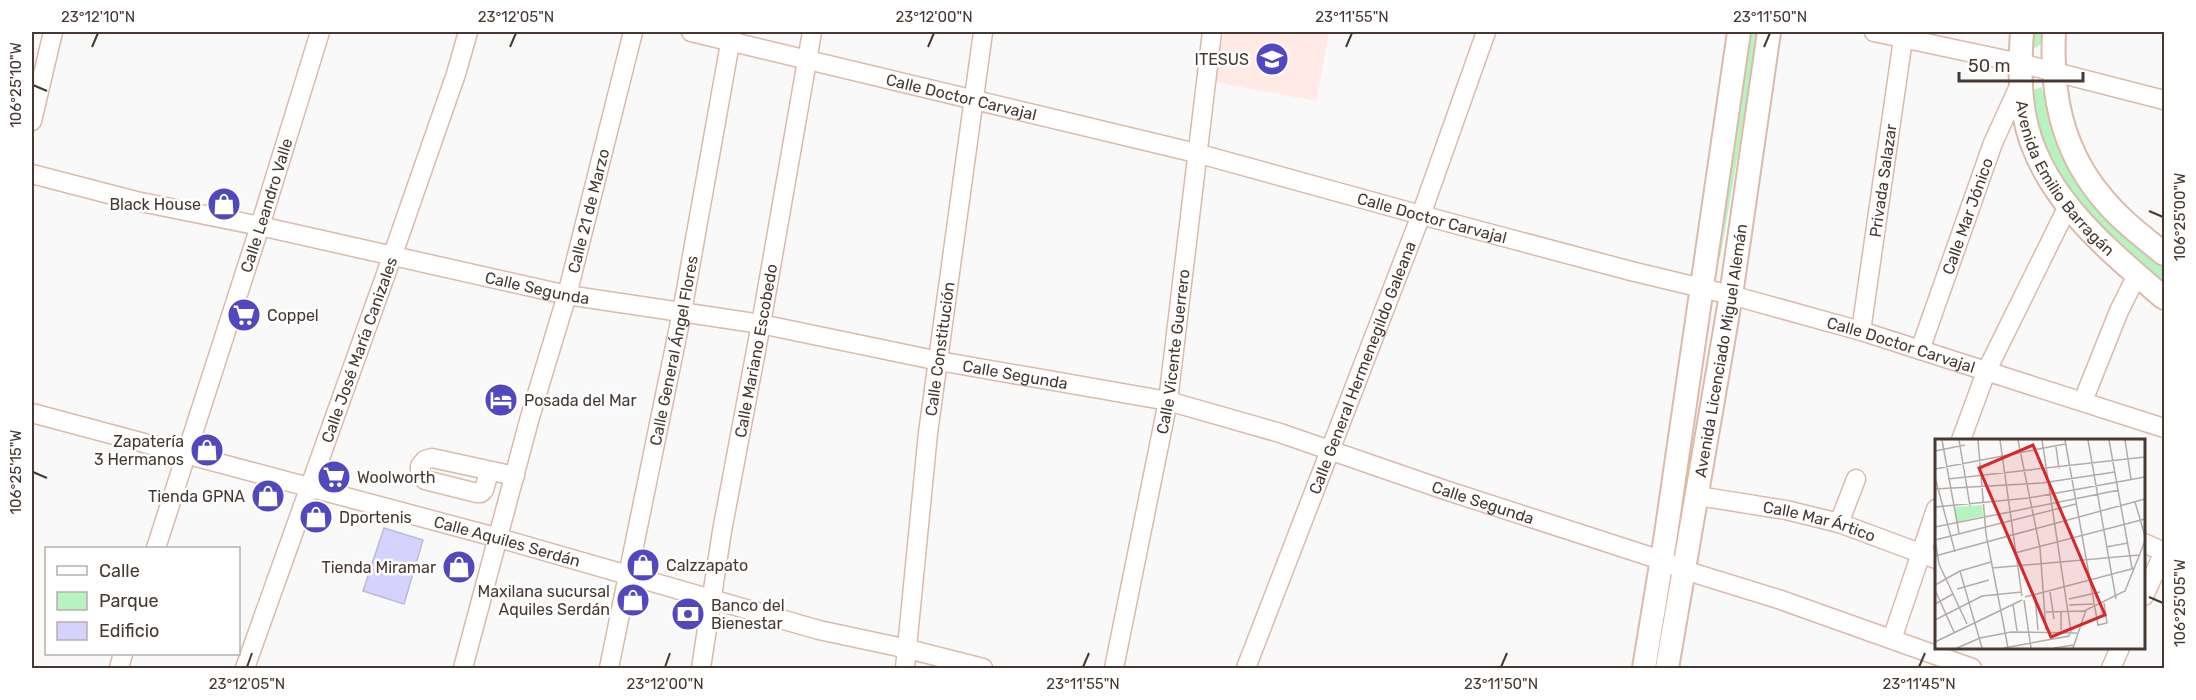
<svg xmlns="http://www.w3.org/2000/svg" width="2196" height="700" viewBox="0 0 2196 700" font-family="Rubik,sans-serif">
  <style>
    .education { fill: #ffeae5 }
    .green { fill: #b6f3c0 }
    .building { fill: #d5d2fd; stroke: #bcbadd; stroke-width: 1.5 }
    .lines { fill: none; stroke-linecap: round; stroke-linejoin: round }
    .minor-casing { stroke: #deb9a7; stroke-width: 21 }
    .major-casing { stroke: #deb9a7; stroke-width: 26 }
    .minor { stroke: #fff; stroke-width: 18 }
    .major { stroke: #fff; stroke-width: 22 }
    .ticks { fill: none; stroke: #473931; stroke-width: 2 }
    .labels { text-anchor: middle; stroke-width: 5; stroke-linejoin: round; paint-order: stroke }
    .poi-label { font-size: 16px; fill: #473931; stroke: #fff; text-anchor: end }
    .street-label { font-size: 16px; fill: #473931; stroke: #fff }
    .inset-road { fill: none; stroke: #b2aca9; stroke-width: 1.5 }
    .view { fill: #d62828; fill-opacity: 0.15; stroke: #d62828; stroke-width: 3 }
    .inset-edge { fill: none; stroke: #473931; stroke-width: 3 }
    .neatline { fill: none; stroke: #473931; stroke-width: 2 }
    .ticks-label { font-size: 15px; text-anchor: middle; fill: #473931 }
  </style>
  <rect width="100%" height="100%" fill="#f9f9f9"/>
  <!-- education -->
  <path class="education" d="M1224,32H1308L1329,35L1316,101L1215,82Z"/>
  <!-- green -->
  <g class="green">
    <path d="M1748,32H1759L1720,258L1709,259Z"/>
    <path d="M2029,32H2045L2044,42L2035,48L2028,46Z"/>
    <path d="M2041,87L2081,182L2164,263V292L2067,197L2025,98L2031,91Z"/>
  </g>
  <!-- building -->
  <path class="building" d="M384,528L423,540L404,604L363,591Z"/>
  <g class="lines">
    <!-- minor casing -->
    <g class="minor-casing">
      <g id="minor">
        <path id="s1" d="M691,32L1196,153L1421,215L1631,271L1731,295L1861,331L2164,428"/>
        <path d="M1874,32L2020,63L2164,100"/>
        <path d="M32,121L53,32"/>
        <path id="s2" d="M32,174L136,201L260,226L567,295L761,324L939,361L1168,401L1280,433L1445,490L1661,560L1684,570L1778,599L1972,668"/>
        <path id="s3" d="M1861,331L1904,32"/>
        <path id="s4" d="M1920,350L1993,143L2020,84"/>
        <path d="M2083,401L2119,311L2137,275"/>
        <path id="s5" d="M32,413L499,538L819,630L908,649L983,668"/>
        <path d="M1961,440L1986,372L2068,206"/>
        <path d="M489,472L484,490L481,493H477L425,480L420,475V466L425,460L432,458L515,476"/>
        <path id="s6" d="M1698,496L1786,510L1839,523L1936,559"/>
        <path d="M1839,523L1856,479"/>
        <path d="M2144,543L2164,552"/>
        <path id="s7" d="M156,548L260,226L320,32"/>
        <path d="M2144,596L2164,552"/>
        <path d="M1892,639L1936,509"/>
        <path d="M119,668L123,654"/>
        <path id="s8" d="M245,668L392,257L456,74L468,32"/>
        <path id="s9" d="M463,668L530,417L567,295L633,32"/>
        <path id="s10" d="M609,668L682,312L732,32"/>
        <path id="s11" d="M701,668L722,531L761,324L812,32"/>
        <path id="s12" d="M905,668L928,433L983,32"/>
        <path id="s13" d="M1114,668L1168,401L1212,32"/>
        <path id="s14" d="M1246,668L1421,215L1486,32"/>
        <path d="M2111,668L2120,648"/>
      </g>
    </g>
    <!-- major casing -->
    <g class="major-casing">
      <g id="major">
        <path id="s15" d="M2022,32C2020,59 2019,86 2024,113C2037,193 2107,249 2164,298"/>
        <path d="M2054,32C2051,92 2061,147 2100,195C2118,218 2142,236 2164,254"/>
        <path d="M1644,668L1666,534L1739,32"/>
        <path id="s16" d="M1667,668L1731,295L1769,32"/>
      </g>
    </g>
    <!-- minor -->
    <use href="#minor" class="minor"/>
    <!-- major -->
    <use href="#major" class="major"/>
  </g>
  <!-- ticks -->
  <path class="ticks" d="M92,47L98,33M510,47L516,33M928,47L934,33M1346,47L1352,33M1764,47L1770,33M33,85L47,91M2149,211L2163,217M33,472L47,478M2149,597L2163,603M247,667L252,653M665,667L670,653M1083,667L1089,653M1501,667L1507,653M1919,667L1925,653"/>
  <!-- icons -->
  <defs>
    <g id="university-disc" transform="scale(1.725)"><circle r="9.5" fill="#5148bf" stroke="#fff"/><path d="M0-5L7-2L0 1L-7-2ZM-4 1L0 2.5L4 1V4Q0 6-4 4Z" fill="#fff"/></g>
    <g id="shop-disc" transform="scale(1.725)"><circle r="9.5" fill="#5148bf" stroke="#fff"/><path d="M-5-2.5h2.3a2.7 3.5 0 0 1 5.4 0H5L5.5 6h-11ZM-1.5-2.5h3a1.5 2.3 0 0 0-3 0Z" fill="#fff"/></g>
    <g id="supermarket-disc" transform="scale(1.725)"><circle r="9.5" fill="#5148bf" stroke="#fff"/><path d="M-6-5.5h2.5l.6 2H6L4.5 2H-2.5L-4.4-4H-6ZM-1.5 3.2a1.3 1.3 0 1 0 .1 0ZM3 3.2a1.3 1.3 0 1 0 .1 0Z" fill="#fff"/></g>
    <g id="hotel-disc" transform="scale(1.725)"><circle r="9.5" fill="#5148bf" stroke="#fff"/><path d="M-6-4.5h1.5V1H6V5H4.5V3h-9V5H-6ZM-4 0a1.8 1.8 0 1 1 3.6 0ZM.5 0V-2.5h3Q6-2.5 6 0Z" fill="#fff"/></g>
    <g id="bank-disc" transform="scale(1.725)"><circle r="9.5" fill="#5148bf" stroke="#fff"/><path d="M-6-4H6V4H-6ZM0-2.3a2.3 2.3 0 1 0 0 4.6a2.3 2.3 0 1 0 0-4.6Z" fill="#fff"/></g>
  </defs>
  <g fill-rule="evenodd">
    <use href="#university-disc" x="1272" y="59"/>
    <use href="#shop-disc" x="224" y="204"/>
    <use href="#supermarket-disc" x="244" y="315"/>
    <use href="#hotel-disc" x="501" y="400"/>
    <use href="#shop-disc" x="207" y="450"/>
    <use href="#supermarket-disc" x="334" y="477"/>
    <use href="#shop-disc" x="268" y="496"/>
    <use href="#shop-disc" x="316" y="517"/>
    <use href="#shop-disc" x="643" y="565"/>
    <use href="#shop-disc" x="459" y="567"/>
    <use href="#shop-disc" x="633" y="600"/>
    <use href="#bank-disc" x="688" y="614"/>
  </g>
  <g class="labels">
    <!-- poi labels -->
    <g class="poi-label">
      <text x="1249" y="65">ITESUS</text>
      <text x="201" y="210">Black House</text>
      <text x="267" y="321" text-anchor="start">Coppel</text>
      <text x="524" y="406" text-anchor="start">Posada del Mar</text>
      <text x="184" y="447">Zapatería<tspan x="184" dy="18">3 Hermanos</tspan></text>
      <text x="357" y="483" text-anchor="start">Woolworth</text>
      <text x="245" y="502">Tienda GPNA</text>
      <text x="339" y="523" text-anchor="start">Dportenis</text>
      <text x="666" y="571" text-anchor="start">Calzzapato</text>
      <text x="436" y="573">Tienda Miramar</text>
      <text x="610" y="597">Maxilana sucursal<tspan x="610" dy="18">Aquiles Serdán</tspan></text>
      <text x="711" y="611" text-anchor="start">Banco del<tspan x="711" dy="18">Bienestar</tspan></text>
    </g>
    <!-- street labels -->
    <g class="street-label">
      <text dy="6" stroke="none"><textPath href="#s1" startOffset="278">Calle Doctor Carvajal</textPath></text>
      <text dy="6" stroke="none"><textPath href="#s15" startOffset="159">Avenida Emilio Barragán</textPath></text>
      <text dy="6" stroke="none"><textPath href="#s3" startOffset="152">Privada Salazar</textPath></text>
      <text dy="6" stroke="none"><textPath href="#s7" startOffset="360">Calle Leandro Valle</textPath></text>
      <text dy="6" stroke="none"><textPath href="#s9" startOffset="474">Calle 21 de Marzo</textPath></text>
      <text dy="6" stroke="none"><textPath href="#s4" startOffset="142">Calle Mar Jónico</textPath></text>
      <text dy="6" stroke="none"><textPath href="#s1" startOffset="764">Calle Doctor Carvajal</textPath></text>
      <text dy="6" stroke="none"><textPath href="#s2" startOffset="518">Calle Segunda</textPath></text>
      <text dy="6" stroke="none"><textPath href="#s1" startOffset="1250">Calle Doctor Carvajal</textPath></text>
      <text dy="6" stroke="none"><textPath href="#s12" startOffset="321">Calle Constitución</textPath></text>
      <text dy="6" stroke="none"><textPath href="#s8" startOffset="338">Calle José María Canizales</textPath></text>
      <text dy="6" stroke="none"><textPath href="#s11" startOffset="322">Calle Mariano Escobedo</textPath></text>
      <text dy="6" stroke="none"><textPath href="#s16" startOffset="322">Avenida Licenciado Miguel Alemán</textPath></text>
      <text dy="6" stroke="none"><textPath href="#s10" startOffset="324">Calle General Ángel Flores</textPath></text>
      <text dy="6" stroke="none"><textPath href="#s13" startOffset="322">Calle Vicente Guerrero</textPath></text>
      <text dy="6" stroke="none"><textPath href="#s14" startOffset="322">Calle General Hermenegildo Galeana</textPath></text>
      <text dy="6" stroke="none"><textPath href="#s2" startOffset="1004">Calle Segunda</textPath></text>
      <text dy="6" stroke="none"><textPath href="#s2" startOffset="1490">Calle Segunda</textPath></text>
      <text dy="6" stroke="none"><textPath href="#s6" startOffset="124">Calle Mar Ártico</textPath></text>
      <text dy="6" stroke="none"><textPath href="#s5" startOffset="492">Calle Aquiles Serdán</textPath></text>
    </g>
  </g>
  <!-- overview -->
  <g transform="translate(1935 439)">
    <rect width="210" height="210" fill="#f9f9f9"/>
    <path d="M47,66L48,77L21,83L19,68Z" fill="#b6f3c0"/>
    <path class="inset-road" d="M7,1L24,94M24,1L35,67M43,1L51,95L73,209M65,1L87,157M83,1L105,109L111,191M107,1L136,193M130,1L163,186L172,184L169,164M153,1L181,160M174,1L197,129M190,1L196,40M121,8L124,30M0,12L30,6M0,30L130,5M0,38L20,113M13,40L210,18M0,50L107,44L180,33M200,63L210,97M0,68L94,59L210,38M0,88L184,51M0,101L141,65M0,101L4,125L32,185M171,108L193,104M80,114L210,80M0,117L210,60M57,129L204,116M25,132L47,209M0,146L25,132L56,123M22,150L54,141M0,151L19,193M115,153L119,180M100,157L103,191M90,158L200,129M134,160L165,153M89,161L96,209M0,165L18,155M78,165L82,192M134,166L158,165M126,172V191M111,173L150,172M0,181L47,157L87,153M0,203L87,161M22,209L45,199L76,193L142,194M69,209L134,197L135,193M119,209L139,206M138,209L151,171L190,152L210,102"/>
    <path class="view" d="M98,6L170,176L116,198L44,29Z"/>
    <rect width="210" height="210" class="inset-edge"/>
  </g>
  <!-- border -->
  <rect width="2196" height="700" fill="none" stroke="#ffffff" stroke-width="66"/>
  <!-- legend -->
  <rect x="45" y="547" width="195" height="108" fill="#ffffff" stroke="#b5b0ad" stroke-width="1.5"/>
  <rect x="57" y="566" width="30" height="9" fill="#ffffff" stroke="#b5b0ad" stroke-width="1.5"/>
  <text x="99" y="577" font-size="18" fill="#473931">Calle</text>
  <rect x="57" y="592" width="30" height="18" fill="#b6f3c0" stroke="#b5b0ad" stroke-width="1.5"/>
  <text x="99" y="607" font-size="18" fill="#473931">Parque</text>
  <rect x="57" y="622" width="30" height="18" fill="#d5d2fd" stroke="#b5b0ad" stroke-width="1.5"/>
  <text x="99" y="637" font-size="18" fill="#473931">Edificio</text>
  <!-- scale -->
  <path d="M1959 72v9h124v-9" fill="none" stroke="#473931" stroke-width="3"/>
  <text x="1968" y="72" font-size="18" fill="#473931" stroke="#ffffff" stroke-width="4.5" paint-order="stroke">50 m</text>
  <rect x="33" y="33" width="2130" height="634" class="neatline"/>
  <g class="ticks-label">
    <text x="98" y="22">23°12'10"N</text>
    <text x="516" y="22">23°12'05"N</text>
    <text x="934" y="22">23°12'00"N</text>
    <text x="1352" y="22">23°11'55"N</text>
    <text x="1770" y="22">23°11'50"N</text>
    <text transform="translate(16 85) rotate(-90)" y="5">106°25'10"W</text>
    <text transform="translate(2180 217) rotate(-90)" y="5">106°25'00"W</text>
    <text transform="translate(16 472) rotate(-90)" y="5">106°25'15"W</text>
    <text transform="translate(2180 603) rotate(-90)" y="5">106°25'05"W</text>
    <text x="247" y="689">23°12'05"N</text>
    <text x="665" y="689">23°12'00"N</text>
    <text x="1083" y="689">23°11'55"N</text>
    <text x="1501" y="689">23°11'50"N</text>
    <text x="1919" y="689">23°11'45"N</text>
  </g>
</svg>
